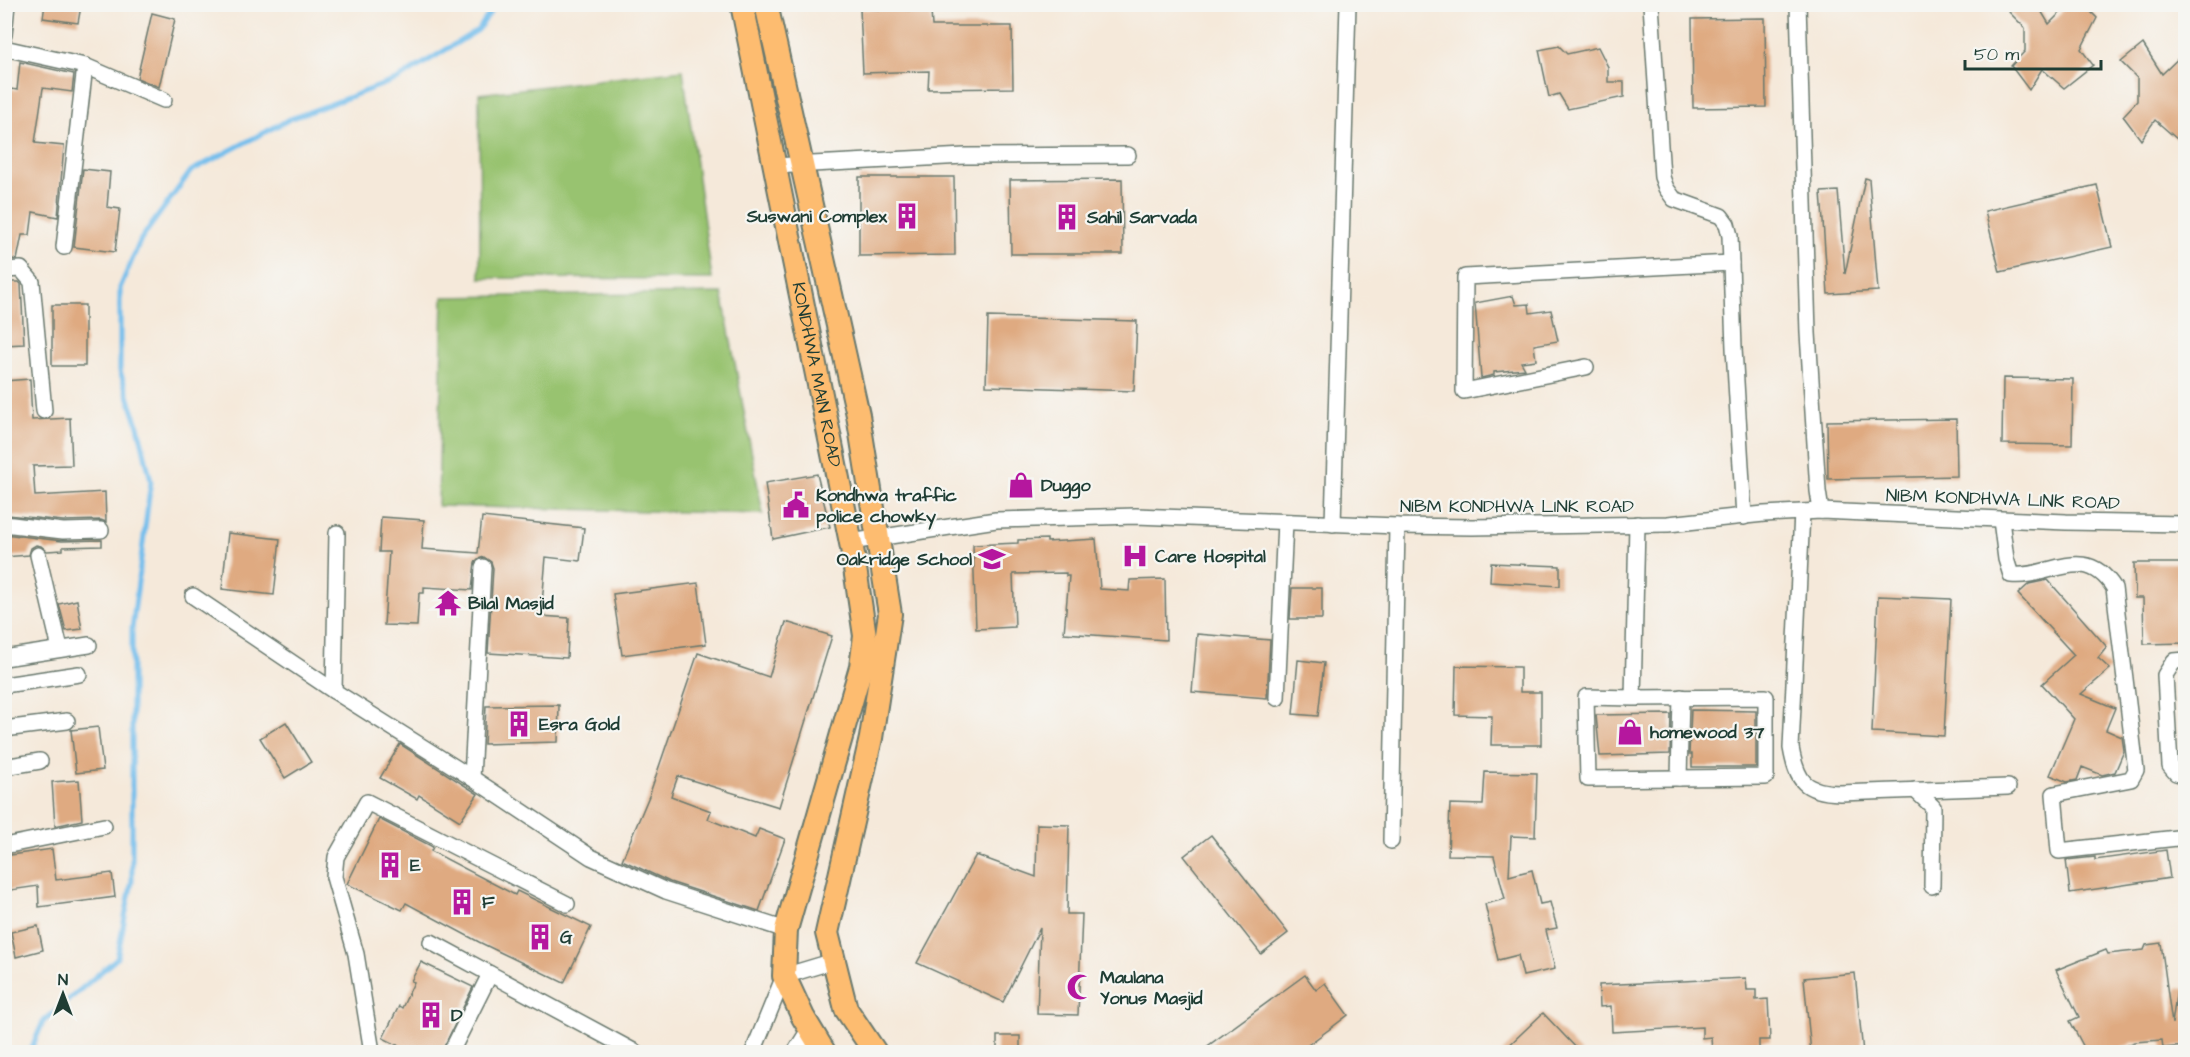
<svg xmlns="http://www.w3.org/2000/svg" width="2190" height="1057" viewBox="0 0 2190 1057" font-family="'Architects Daughter',sans-serif">
  <style>
    .green { fill: #98c370; stroke: #5c8052; stroke-width: 1.5 }
    .lines { fill: none; stroke-linecap: round; stroke-linejoin: round }
    .stream { stroke: #73beec; stroke-width: 5 }
    .building { fill: #dfaa81 }
    .minor-casing { stroke: #6a796e; stroke-width: 18 }
    .primary-casing { stroke: #6a796e; stroke-width: 26 }
    .minor { stroke: #fff; stroke-width: 15 }
    .primary { stroke: #fdbc70; stroke-width: 22 }
    .labels { text-anchor: middle; stroke-width: 4.5; stroke-linejoin: round; paint-order: stroke }
    .poi-label { font-size: 18px; font-weight: bold; fill: #1f3d34; stroke: #f6f6f2; text-anchor: start }
    .street-label { font-size: 18px; fill: #1f3d34; stroke: #f6f6f2 }
  </style>
  <rect width="100%" height="100%" fill="#f6f6f2"/>
  <filter id="ink" filterUnits="userSpaceOnUse"><feTurbulence type="fractalNoise" baseFrequency=".0167" numOctaves="2"/><feDisplacementMap in="SourceGraphic" scale="12" xChannelSelector="R" yChannelSelector="G"/><feConvolveMatrix kernelMatrix="1 2 1 2 8 2 1 2 1" color-interpolation-filters="sRGB"/></filter>
  <filter id="wash" filterUnits="userSpaceOnUse"><feTurbulence type="fractalNoise" baseFrequency=".008" numOctaves="4" result="noise"/><feDisplacementMap in="SourceGraphic" scale="24" xChannelSelector="R" yChannelSelector="G"/><feGaussianBlur stdDeviation="1.35" result="paint"/><feColorMatrix in="noise" values="0 0 0 0 0 0 0 0 0 0 0 0 0 0 0 0 0 1.4 0 .05"/><feComposite in="paint" operator="in"/></filter>
  <g filter="url(#wash)">
    <rect width="100%" height="100%" fill="#f5e9da"/>
    <!-- green -->
    <g class="green">
      <path d="M683,70L712,279L480,278L479,94Z"/>
      <path d="M722,293L763,514L438,506L443,297Z"/>
    </g>
    <g class="lines">
      <!-- stream -->
      <path class="stream" d="M30,1052L43,1022L117,958L132,881V629L151,481L138,426L120,371V288L141,239L191,171L290,119L398,79L478,30L496,4"/>
    </g>
    <g id="blocks">
      <!-- building -->
      <g class="building">
        <path d="M45,4L81,6L78,23L43,18Z"/>
        <path d="M2018,4H2037L2049,24L2069,4H2083L2097,18L2081,49L2093,65L2064,88L2042,69L2029,90L2011,66L2025,51V28L2009,12Z"/>
        <path d="M860,9L931,11L932,26H1012L1013,88L928,89L929,71L863,73Z"/>
        <path d="M152,13L175,19L159,87L137,78Z"/>
        <path d="M1765,18L1766,107L1693,108L1692,19Z"/>
        <path d="M2143,44L2162,74L2186,51V131L2177,139L2155,120L2141,140L2123,116L2137,101V78L2121,62Z"/>
        <path d="M1559,46L1567,54L1598,47L1608,67V82H1624V97L1568,109L1559,94L1549,97L1539,50Z"/>
        <path d="M20,62L74,74L72,92L43,88L35,143L64,146L58,217L33,212L30,235H22L17,260L4,257V133L11,89L17,90Z"/>
        <path d="M83,169L110,172L107,207L120,209L115,252L74,247Z"/>
        <path d="M859,177H954L955,255L859,256Z"/>
        <path d="M1865,178L1869,179L1878,291L1828,294L1821,192L1838,191L1845,274Z"/>
        <path d="M1122,179L1123,254H1011L1010,180Z"/>
        <path d="M2097,185L2112,247L2000,272L1985,211Z"/>
        <path d="M4,282H19L21,284L24,344L4,345Z"/>
        <path d="M1513,296L1516,305L1529,304L1530,313L1551,310L1558,341L1534,345L1536,360L1521,362L1525,369L1494,372V375L1481,378L1475,303Z"/>
        <rect x="52" y="305" width="33" height="61"/>
        <path d="M988,317L1137,321L1134,391L986,386Z"/>
        <path d="M2003,378L2073,379L2072,445L2002,444Z"/>
        <path d="M30,379L32,420L70,418L72,465L33,466L35,496L105,492L106,522L101,520L63,521L8,515L5,477H8L4,381Z"/>
        <path d="M1956,419L1957,476L1828,479L1827,421Z"/>
        <path d="M817,474L830,527L773,539L765,483Z"/>
        <path d="M381,517L424,520L422,549L478,553L482,517L584,528L580,561L546,557L541,616L569,618L567,658L488,653L493,568L491,562L484,557L478,559L475,562L472,590L424,587V593H419L417,626L384,625L389,552H379Z"/>
        <path d="M228,533L280,539L274,595L222,589Z"/>
        <path d="M4,534L62,541L102,540V546L63,547V550L47,551L41,546L36,545L31,548L29,555L4,557Z"/>
        <path d="M1047,539V542L1096,539L1100,589L1129,591L1130,580L1165,579L1166,640L1064,633L1069,576H1066V573L1013,574L1015,627L976,629L973,545L1018,543V540Z"/>
        <path d="M1491,563L1560,566V586L1490,582Z"/>
        <path d="M2134,563H2186V643L2144,644L2143,598H2135Z"/>
        <path d="M2048,580L2107,647L2098,658L2110,669L2081,694L2115,708L2106,730L2122,737L2124,751L2115,772L2102,775L2082,767L2077,780L2067,782L2050,775L2074,719L2042,684L2074,655L2018,594L2029,584Z"/>
        <path d="M698,583L706,644L622,655L613,594Z"/>
        <path d="M1292,588H1322V619H1290Z"/>
        <path d="M1878,596L1951,599L1944,736L1872,732Z"/>
        <path d="M77,600L82,629L66,631L59,604Z"/>
        <path d="M786,622L832,636L779,807L678,776L671,796L711,811L708,819L755,838L759,829L785,839L759,911L670,882L622,860L649,796L698,653L769,677Z"/>
        <path d="M1197,634L1270,640L1267,698L1192,692Z"/>
        <path d="M1298,660L1324,663L1318,716L1293,714Z"/>
        <path d="M1456,666L1520,667V692H1541V745H1491L1492,716L1455,715Z"/>
        <path d="M559,705L558,742L484,744L486,706Z"/>
        <path d="M1691,710L1756,711V767H1692V754H1689Z"/>
        <path d="M1671,714L1670,754L1600,756L1596,715Z"/>
        <path d="M286,722L311,762L285,778L260,738Z"/>
        <path d="M98,727L103,770L76,773L71,730Z"/>
        <path d="M400,744L478,794L460,821L419,795L417,799L380,778Z"/>
        <path d="M1485,772L1537,773L1535,837L1511,836L1509,876L1532,870L1540,904L1550,902L1557,928L1546,930L1555,969L1523,976L1518,955L1498,960L1485,904L1505,899L1494,856L1448,855L1450,804L1483,805Z"/>
        <path d="M79,780L82,820L55,826L52,782Z"/>
        <path d="M379,819L433,847L431,851L515,895L517,891L591,927L564,983L479,942L406,903L402,910L347,884Z"/>
        <path d="M1037,824L1069,825L1067,914H1082L1078,1015L1037,1014L1040,928L1003,1002L917,963L976,855L1036,877Z"/>
        <path d="M1211,835L1288,933L1261,954L1184,856Z"/>
        <path d="M52,849L56,880L112,873L115,897L39,907L38,886L4,891V856Z"/>
        <path d="M2166,850L2170,878L2070,893L2066,860L2095,857V860Z"/>
        <path d="M38,926L43,950L16,957L11,932Z"/>
        <path d="M2161,943L2172,1024L2177,988L2186,989V1046L2163,1048L2162,1040L2134,1042L2112,1053H2087L2070,1021L2079,1017L2056,970L2106,950L2108,954L2144,950L2146,945Z"/>
        <path d="M421,962L473,987L441,1053H413L383,1038L399,1006L402,1008L414,982L411,981Z"/>
        <path d="M1855,973L1863,1053H1811L1804,978Z"/>
        <path d="M1305,975L1316,990L1325,983L1348,1015L1331,1028L1297,1053H1198Z"/>
        <path d="M1746,978L1747,990H1756V1000L1768,999L1770,1040H1759V1053H1712L1711,1037L1702,1038V1027L1612,1032L1611,1006L1600,1007L1599,985Z"/>
        <path d="M1543,1013L1581,1053H1501Z"/>
        <rect x="997" y="1036" width="23" height="17"/>
      </g>
    </g>
  </g>
  <g filter="url(#ink)">
    <use href="#blocks" fill-opacity="0" stroke="#6a796e" stroke-width="1.5"/>
    <g class="lines">
      <!-- minor casing -->
      <g class="minor-casing">
        <g id="minor">
          <path d="M1651,4L1662,177L1666,188L1674,199L1721,216L1727,224L1730,236L1734,348L1744,517"/>
          <path d="M1798,4L1808,333L1818,491L1821,511"/>
          <path d="M4,35L7,4"/>
          <path d="M4,48L85,66L164,100"/>
          <path d="M774,166L965,156L1128,155"/>
          <path d="M64,247L85,66"/>
          <path d="M4,270L21,269L32,282L44,411"/>
          <path d="M1586,367L1464,391L1465,277L1731,263"/>
          <path d="M1802,512L1791,748C1797,782 1805,792 1840,793L2008,787"/>
          <path d="M2001,520L2006,559L2011,575C2049,579 2085,542 2114,588L2136,770L2131,779L2054,794L2059,851L2186,837"/>
          <path d="M4,524L63,531L101,530"/>
          <path d="M1333,524L1348,4"/>
          <path d="M850,542L996,520L1136,516L1397,526L1472,527L1668,524L1764,514L1821,511L2066,522L2186,524"/>
          <path d="M38,555L60,649"/>
          <path d="M193,596L334,691L472,778L591,857L666,891L786,930"/>
          <path d="M4,658L89,645"/>
          <path d="M2186,660L2174,661L2165,675L2170,766L2176,773L2186,776"/>
          <path d="M4,685L79,674"/>
          <path d="M334,691L337,533"/>
          <path d="M1277,698L1285,522"/>
          <path d="M1633,698L1586,697L1588,779L1766,777V697L1633,698L1637,524"/>
          <path d="M4,729L67,721"/>
          <path d="M4,767L40,761"/>
          <path d="M472,778L483,567"/>
          <path d="M1679,778L1681,697"/>
          <path d="M1915,790L1933,807L1932,886"/>
          <path d="M1391,841L1397,526"/>
          <path d="M4,846L104,826"/>
          <path d="M431,942L635,1052"/>
          <path d="M372,1052L356,954L334,877L336,857L367,802L567,904"/>
          <path d="M451,1052L490,974"/>
          <path d="M753,1052L784,976L834,961"/>
          <path d="M795,1052L810,1028"/>
        </g>
      </g>
      <!-- primary casing -->
      <g class="primary-casing">
        <g id="primary">
          <path id="s1" d="M742,4L852,548L865,636L861,667L786,930L784,976L803,1017L824,1052"/>
          <path d="M766,4L858,415L890,614L871,738L827,933L846,1009L875,1052"/>
        </g>
      </g>
      <!-- minor -->
      <use href="#minor" class="minor"/>
      <!-- primary -->
      <use href="#primary" class="primary"/>
    </g>
  </g>
  <!-- icons -->
  <defs>
    <g id="building-bare" transform="scale(2.07)"><path d="M-4-6H4V6H1V3H-1V6H-4ZM-2.5-4.3h1.7v1.8h-1.7ZM.8-4.3h1.7v1.8H.8ZM-2.5-1h1.7V.8h-1.7ZM.8-1h1.7V.8H.8Z" fill="#b5179e" stroke="#f6f6f2" stroke-width="2.5" paint-order="stroke"/></g>
    <g id="shop-bare" transform="scale(2.07)"><path d="M-5-2.5h2.3a2.7 3.5 0 0 1 5.4 0H5L5.5 6h-11ZM-1.5-2.5h3a1.5 2.3 0 0 0-3 0Z" fill="#b5179e" stroke="#f6f6f2" stroke-width="2.5" paint-order="stroke"/></g>
    <g id="civic-bare" transform="scale(2.07)"><path d="M-.6-6.5H3V-4.5H.6V-3L4-1V1h2V6H-6V1h2V-1L-.6-3ZM-1.2 2.5V6h2.4V2.5Z" fill="#b5179e" stroke="#f6f6f2" stroke-width="2.5" paint-order="stroke"/></g>
    <g id="hospital-bare" transform="scale(2.07)"><path d="M-5-5h3v3.5h4V-5h3V5h-3V1.5h-4V5h-3Z" fill="#b5179e" stroke="#f6f6f2" stroke-width="2.5" paint-order="stroke"/></g>
    <g id="school-bare" transform="scale(2.07)"><path d="M0-5L7-2L0 1L-7-2ZM-4 1L0 2.5L4 1V4Q0 6-4 4Z" fill="#b5179e" stroke="#f6f6f2" stroke-width="2.5" paint-order="stroke"/></g>
    <g id="temple-bare" transform="scale(2.07)"><path d="M0-6L5-2H3V0L6.5 2.5H4V6H1.5V3h-3V6H-4V2.5H-6.5L-3 0V-2H-5Z" fill="#b5179e" stroke="#f6f6f2" stroke-width="2.5" paint-order="stroke"/></g>
    <g id="mosque-bare" transform="scale(2.07)"><path d="M3.5-4.9A6 6 0 1 0 3.5 4.9A5 5 0 1 1 3.5-4.9Z" fill="#b5179e" stroke="#f6f6f2" stroke-width="2.5" paint-order="stroke"/></g>
  </defs>
  <g fill-rule="evenodd">
    <use href="#building-bare" x="907" y="216"/>
    <use href="#building-bare" x="1067" y="217"/>
    <use href="#shop-bare" x="1021" y="485"/>
    <use href="#civic-bare" x="796" y="505"/>
    <use href="#hospital-bare" x="1135" y="556"/>
    <use href="#school-bare" x="992" y="559"/>
    <use href="#temple-bare" x="448" y="603"/>
    <use href="#building-bare" x="519" y="724"/>
    <use href="#shop-bare" x="1630" y="732"/>
    <use href="#building-bare" x="390" y="865"/>
    <use href="#building-bare" x="462" y="902"/>
    <use href="#building-bare" x="540" y="937"/>
    <use href="#mosque-bare" x="1080" y="987"/>
    <use href="#building-bare" x="431" y="1015"/>
  </g>
  <g class="labels">
    <!-- poi labels -->
    <g class="poi-label">
      <text x="887" y="222" text-anchor="end">Suswani Complex</text>
      <text x="1087" y="223">Sahil Sarvada</text>
      <text x="1041" y="491">Duggo</text>
      <text x="816" y="501">Kondhwa traffic<tspan x="816" dy="21">police chowky</tspan></text>
      <text x="1155" y="562">Care Hospital</text>
      <text x="972" y="565" text-anchor="end">Oakridge School</text>
      <text x="468" y="609">Bilal Masjid</text>
      <text x="539" y="730">Esra Gold</text>
      <text x="1650" y="738">homewood 37</text>
      <text x="410" y="871">E</text>
      <text x="482" y="908">F</text>
      <text x="560" y="943">G</text>
      <text x="1100" y="983">Maulana<tspan x="1100" dy="21">Yonus Masjid</tspan></text>
      <text x="451" y="1021">D</text>
    </g>
    <!-- street labels -->
    <g class="street-label">
      <text dy="6" stroke="none"><textPath href="#s1" startOffset="378">KONDHWA MAIN ROAD</textPath></text>
      <text transform="translate(2003 499) rotate(2)" y="6">NIBM KONDHWA LINK ROAD</text>
      <text x="1517" y="512">NIBM KONDHWA LINK ROAD</text>
    </g>
  </g>
  <!-- margin -->
  <rect width="2190" height="1057" fill="none" stroke="#f6f6f2" stroke-width="24"/>
  <!-- north arrow -->
  <g transform="translate(63 994)" stroke="#f6f6f2" stroke-width="4.5" paint-order="stroke">
  <path d="M0-4.5L10 22L0 15L-10 22Z" fill="#1f3d34"/>
  <text y="-9" font-size="16" font-weight="bold" text-anchor="middle" fill="#1f3d34">N</text>
  </g>
  <!-- scale -->
  <path d="M1965 60v9h136v-9" fill="none" stroke="#1f3d34" stroke-width="3"/>
  <text x="1974" y="60" font-size="18" fill="#1f3d34" stroke="#f6f6f2" stroke-width="4.5" paint-order="stroke">50 m</text>
</svg>
